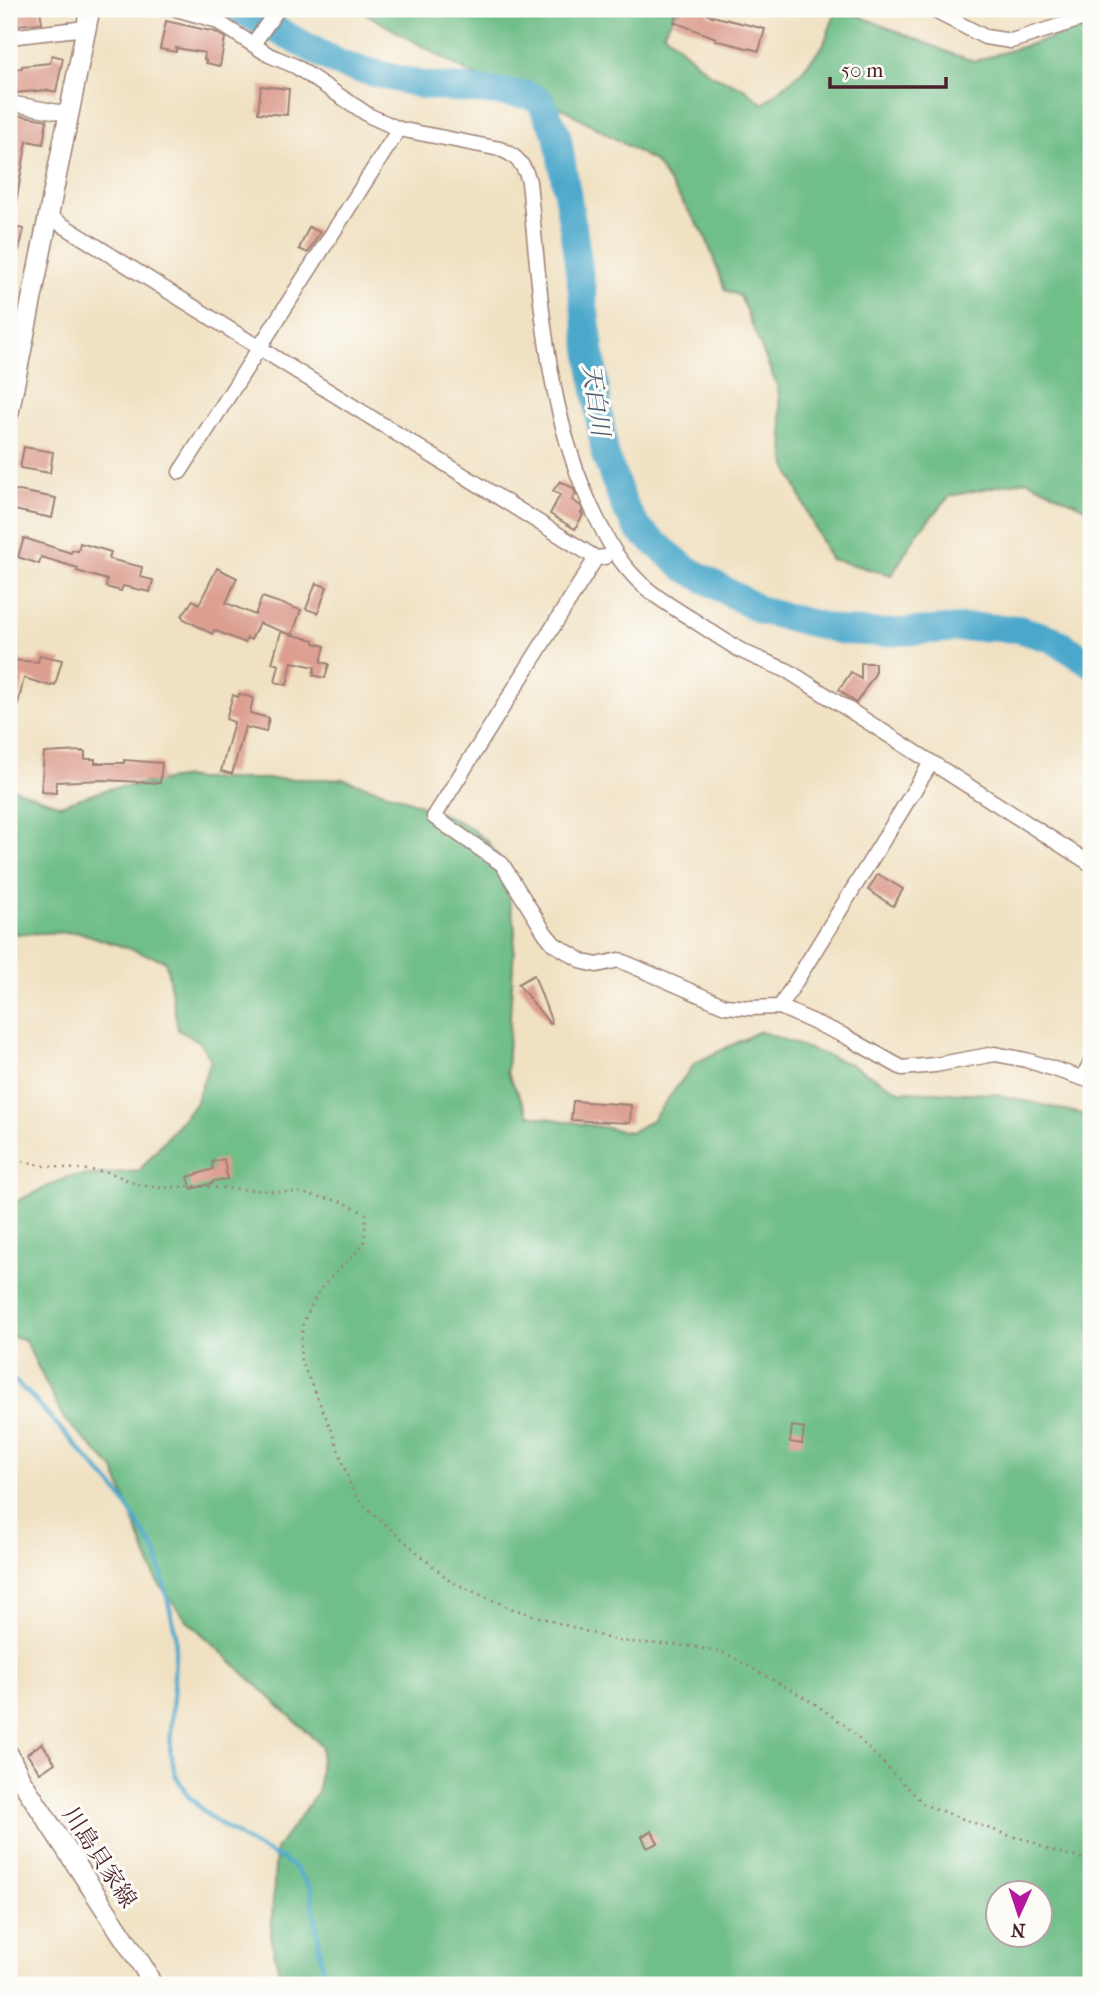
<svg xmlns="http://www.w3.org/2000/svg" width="1100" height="1994" viewBox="0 0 1100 1994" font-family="'IM FELL French Canon','Noto Serif JP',serif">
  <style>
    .forest { fill: #6fbe88; stroke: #5c6e5a; stroke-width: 2; fill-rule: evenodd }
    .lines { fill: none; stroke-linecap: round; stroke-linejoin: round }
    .stream { stroke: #4ca8cb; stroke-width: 4.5 }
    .river { stroke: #4ca8cb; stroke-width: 28 }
    .building { fill: #dc9e90 }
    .minor-casing { stroke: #9d8076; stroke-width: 17 }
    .secondary-casing { stroke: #9d8076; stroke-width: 22 }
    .path { stroke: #9d8076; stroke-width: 2.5; stroke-dasharray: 2 5; stroke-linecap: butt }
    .minor { stroke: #fff; stroke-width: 14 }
    .secondary { stroke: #fff; stroke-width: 19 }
    .labels { text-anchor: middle; stroke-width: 6; stroke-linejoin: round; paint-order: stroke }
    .street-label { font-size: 23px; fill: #4a1f2b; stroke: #fdfcf7 }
    .water-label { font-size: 24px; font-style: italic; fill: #4b5d73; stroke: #fdfcf7 }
  </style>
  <rect width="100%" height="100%" fill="#fdfcf7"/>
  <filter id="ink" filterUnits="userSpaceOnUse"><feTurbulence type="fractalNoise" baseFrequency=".0143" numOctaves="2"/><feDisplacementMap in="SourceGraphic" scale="14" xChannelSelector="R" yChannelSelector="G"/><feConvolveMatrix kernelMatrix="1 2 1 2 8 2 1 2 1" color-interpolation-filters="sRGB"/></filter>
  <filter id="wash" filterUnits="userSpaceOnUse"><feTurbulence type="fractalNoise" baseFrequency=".00686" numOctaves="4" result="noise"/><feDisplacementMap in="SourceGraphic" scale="28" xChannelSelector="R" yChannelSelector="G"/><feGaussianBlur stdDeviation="1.57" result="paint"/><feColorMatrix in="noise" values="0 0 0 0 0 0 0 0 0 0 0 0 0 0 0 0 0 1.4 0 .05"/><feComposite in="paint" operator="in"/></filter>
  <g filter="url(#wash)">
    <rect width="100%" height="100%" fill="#f0e1c2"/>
    <!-- forest -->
    <g class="forest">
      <path d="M435,9H679L663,32L711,75L744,88L763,104L800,73L823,46L837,9H842L955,55L975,61L1091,26V511L1027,480L950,496L917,533L892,575L830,559L811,520L786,464L778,388L740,296L725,290L705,235L655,162L564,109L471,74L361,11L399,10L434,13Z"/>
      <path d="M186,777L197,779H343L395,795L445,815L467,826L487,841L501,861L515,928L507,1072L529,1115L631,1132L652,1120L695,1063L760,1031L850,1064L899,1091L995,1094L1091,1116V1985H282L271,1939L276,1849L318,1792L322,1746L185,1618L156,1580L114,1469L64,1419L24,1339L9,1336V1205L68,1177L139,1171L195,1104L211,1060L199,1041L178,1030L166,961L79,932L9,934V787L60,805L108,789ZM998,1892H1040V1934H998Z"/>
    </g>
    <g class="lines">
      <!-- stream -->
      <path class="stream" d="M9,1376L28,1393L118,1492L157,1554L176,1635L170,1752L176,1776L188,1796L210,1817L254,1846L284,1860L295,1868L311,1889L325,1985"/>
      <!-- river -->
      <path class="river" d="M237,9L342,65L422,85L528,95L540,101L557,134L574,234L605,455L625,507L638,529L685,568L762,611L843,631L884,633L979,627L1019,629L1052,639L1091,663"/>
    </g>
    <g id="blocks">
      <!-- building -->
      <g class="building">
        <path d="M15,9H40L42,23L17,25Z"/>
        <path d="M680,9H710L708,15L765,29L759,51L715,40L716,38L674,22Z"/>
        <path d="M166,21L215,32L225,38L220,66L206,63V60L204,59L205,53L176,48V52L160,49Z"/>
        <path d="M52,55L63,58L56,92L47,90L15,93L16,91L9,92V69L22,68V66L50,63Z"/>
        <path d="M261,86L289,89L287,115L258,113Z"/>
        <path d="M11,114L47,120L43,144L27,141L15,208L9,207V127Z"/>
        <path d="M9,226L24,229L19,250L9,248Z"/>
        <path d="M309,227L320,232L308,253L299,249Z"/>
        <path d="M24,447L53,452L50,473L20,468Z"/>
        <path d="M560,481L573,488L576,494L572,500L581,506L583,511L581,513L583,515L575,529L550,514L560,495L553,491Z"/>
        <path d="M9,489L56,498L52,518L9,509Z"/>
        <path d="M24,538L71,553L72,550L78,551L80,543L111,552L109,559L142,567L140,577L153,580L150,592L123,586L121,591L106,587L107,580L77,571L78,568L41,557L39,564L18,557Z"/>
        <path d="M217,568L237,578L226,603L255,615L262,597L301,610L292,635L259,623L251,640L247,638L245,643L214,630L212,634L184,619L182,616L193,600L199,604Z"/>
        <path d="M316,583L327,587L318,613L306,609Z"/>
        <path d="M281,632L314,640V643L325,646L321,662L329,664L325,678L313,675L315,667L292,662L287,685L275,682L279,665L272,663Z"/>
        <path d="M40,655L62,660L55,685L52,684L51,686L24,678L14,721H9V660L38,662Z"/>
        <path d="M861,663H875V674L856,703L839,690L851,672L861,679Z"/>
        <path d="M239,694L253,698L250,713L269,718L266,732L245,727L232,774L221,771L234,722L226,719L233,695L238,697Z"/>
        <path d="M82,751V752H85V759H95V763H124V760L162,763L160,783L103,780L56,782V793L41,792L44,753Z"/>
        <path d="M878,874L903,889L893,906L868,890Z"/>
        <path d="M534,975L552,1023L550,1024L518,984Z"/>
        <path d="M573,1101L631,1105L630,1123L571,1120Z"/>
        <path d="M224,1159L227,1179L213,1181V1183L192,1189L188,1177L213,1169L212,1162Z"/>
        <path d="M792,1426L804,1428L802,1444L790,1442Z"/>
        <path d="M42,1743L55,1763L40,1773L27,1754Z"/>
        <path d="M652,1831L658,1843L647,1848L642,1836Z"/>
      </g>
    </g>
  </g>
  <g filter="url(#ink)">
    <use href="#blocks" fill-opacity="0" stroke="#9d8076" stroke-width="2"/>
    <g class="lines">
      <!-- minor casing -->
      <g class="minor-casing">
        <g id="minor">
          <path d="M176,9L215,20L269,55L295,66L370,116L399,129L500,149C516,155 525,165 529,182C541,296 545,415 597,519C607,539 616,557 631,573C647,592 669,605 690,618C707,629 723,640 740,650C755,658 772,664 788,671L1091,864"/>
          <path d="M931,9L985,37L1011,41L1091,16"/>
          <path d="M9,37L86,28"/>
          <path d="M253,44L278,9"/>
          <path d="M9,105L15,104L69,114"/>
          <path d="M48,216L596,558L605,557"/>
          <path d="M9,330L24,335"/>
          <path d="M180,472L399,129"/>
          <path d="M596,558L434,817L502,864L545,933L554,944L584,962L597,965L619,960L725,1006L750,1008L780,1007L845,1036L902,1068L935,1065L995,1054L1026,1060L1091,1081"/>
          <path d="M780,1007L931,763"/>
          <path d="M1083,1077L1091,1062"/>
        </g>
      </g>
      <!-- secondary casing -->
      <g class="secondary-casing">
        <g id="secondary">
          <path d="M9,412L90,9"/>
          <path d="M9,1755L21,1780L145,1970L152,1985"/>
        </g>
      </g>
      <!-- path -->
      <path class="path" d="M9,1158L45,1166L109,1172L136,1184L158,1188L191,1186L301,1193L343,1202L366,1214L364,1244L319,1290L303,1323L300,1358L332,1431L353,1492L361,1503L450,1581L510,1608L617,1641L690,1646L725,1653L814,1703L847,1727L925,1805L1010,1836L1032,1841L1043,1848L1091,1861"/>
      <!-- minor -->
      <use href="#minor" class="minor"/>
      <!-- secondary -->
      <use href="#secondary" class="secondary"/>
    </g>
  </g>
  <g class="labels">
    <!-- street labels -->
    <g class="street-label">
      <text transform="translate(100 1857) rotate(57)" y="8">川島貝家線</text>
    </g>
    <!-- water labels -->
    <g class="water-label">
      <text transform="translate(596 400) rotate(82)" y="8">天白川</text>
    </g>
  </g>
  <!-- margin -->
  <rect width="1100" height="1994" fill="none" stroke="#fdfcf7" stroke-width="35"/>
  <!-- north arrow -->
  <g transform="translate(1019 1914) rotate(183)"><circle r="33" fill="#fdfcf7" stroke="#b5a4a5" stroke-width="2"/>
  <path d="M0-5L12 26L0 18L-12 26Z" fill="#b5179e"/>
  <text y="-10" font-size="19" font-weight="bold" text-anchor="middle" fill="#4a1f2b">N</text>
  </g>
  <!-- scale -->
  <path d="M830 77v10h116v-10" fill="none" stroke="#4a1f2b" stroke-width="3.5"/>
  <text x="841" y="77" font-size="21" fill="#4a1f2b" stroke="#fdfcf7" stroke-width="5" paint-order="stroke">50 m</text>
</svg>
